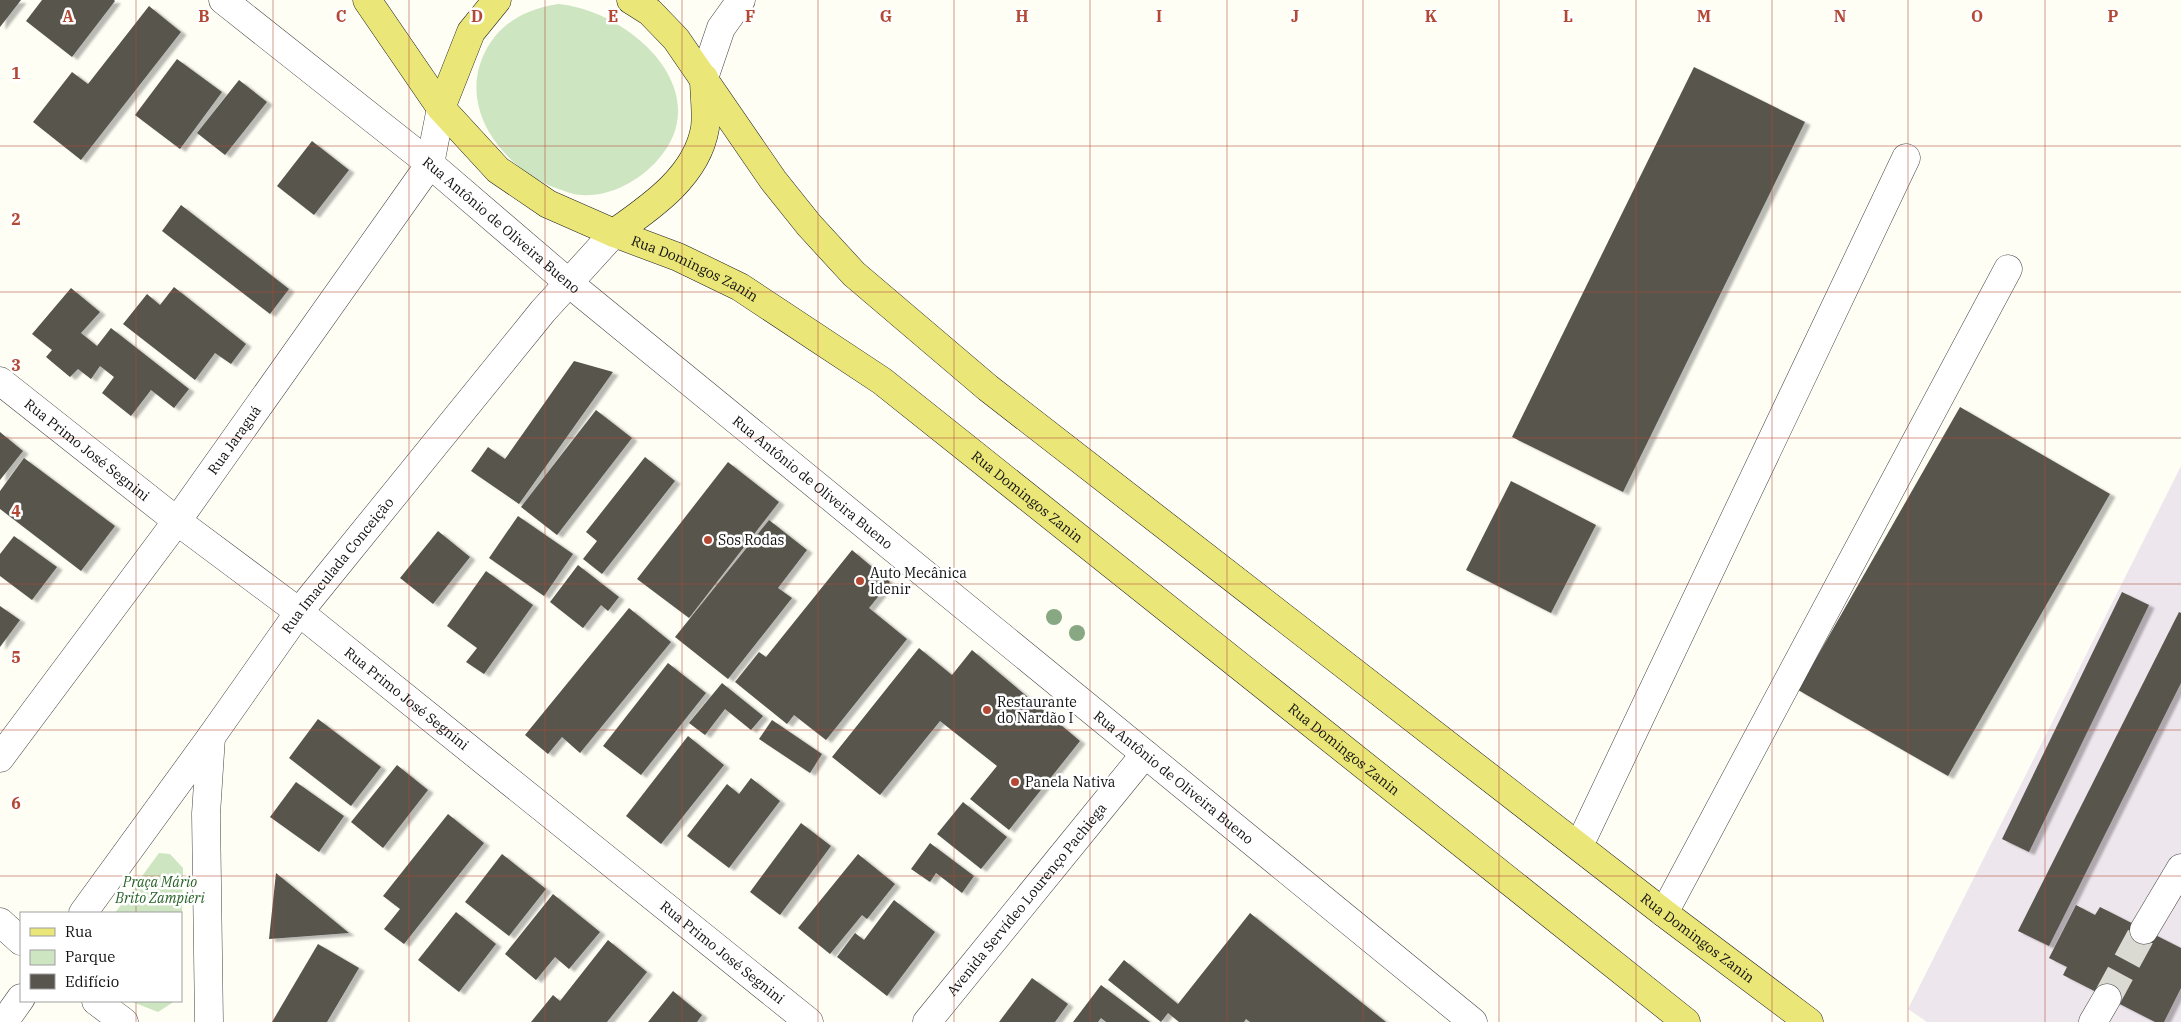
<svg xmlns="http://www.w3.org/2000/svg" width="2181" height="1022" viewBox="0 0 2181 1022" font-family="'IBM Plex Serif',serif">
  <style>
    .industrial { fill: #eee6ed }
    .green { fill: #cde6c1 }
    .building { fill: #58544e; filter: url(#shadow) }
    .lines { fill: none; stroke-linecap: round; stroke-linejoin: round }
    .minor-tunnel { stroke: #dadad3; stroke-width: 28; stroke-dasharray: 28 14; stroke-linecap: butt }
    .minor-casing { stroke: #434343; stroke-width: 29 }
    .major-casing { stroke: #212121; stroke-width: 29 }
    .minor { stroke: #fff; stroke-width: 28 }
    .major { stroke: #ebe678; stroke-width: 28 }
    .tree { fill: #88a883 }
    .grid { fill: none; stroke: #b34935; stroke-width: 1; stroke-opacity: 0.55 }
    .poi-dot { fill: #b34935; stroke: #fff; stroke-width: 2 }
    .labels { text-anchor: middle; stroke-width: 5; stroke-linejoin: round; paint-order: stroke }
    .street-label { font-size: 14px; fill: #101010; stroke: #fff }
    .poi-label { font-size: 14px; fill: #101010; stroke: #fff; text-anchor: start }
    .park-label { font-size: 14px; font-style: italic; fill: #276226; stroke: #fff }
    .grid-label { font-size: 16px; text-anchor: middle; font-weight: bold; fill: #b34935; stroke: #fff; stroke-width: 5; stroke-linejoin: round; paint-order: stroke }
  </style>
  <defs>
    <filter id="shadow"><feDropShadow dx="5.5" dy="3" stdDeviation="1" flood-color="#0004"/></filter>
  </defs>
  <rect width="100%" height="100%" fill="#fefef5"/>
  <!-- industrial -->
  <path class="industrial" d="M2181,466V1022H1927L1908,1009Z"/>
  <!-- green -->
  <g class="green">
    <path d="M558,4C629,10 721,92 656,162C638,181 610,197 582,195C573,195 562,190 553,187C502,166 457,108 485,52C500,22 527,9 558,4Z"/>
    <path d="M159,853L170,854L183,868L181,960V913H115Z"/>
    <path d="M130,1001H175L158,1012Z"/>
  </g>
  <!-- building -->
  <g class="building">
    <path d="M0,0H21L0,27Z"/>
    <path d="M42,0H114L115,1L72,57L26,21Z"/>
    <path d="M149,6L181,32L81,160L33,122L72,72L88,84Z"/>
    <path d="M177,59L222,92L180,149L135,115Z"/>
    <path d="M1694,67L1805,122L1623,492L1512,437Z"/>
    <path d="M239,80L267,102L225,155L197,133Z"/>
    <path d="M312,141L349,170L314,215L277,186Z"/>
    <path d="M181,205L289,289L270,314L162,231Z"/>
    <path d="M174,287L246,344L231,364L215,353L195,380L123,324L147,294L160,305Z"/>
    <path d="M71,288L100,312L81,333L97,346L111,328L189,389L174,408L151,390L131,416L102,393L114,377L100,366L91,379L78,369L70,377L46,357L52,350L32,334Z"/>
    <path d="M574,361L613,372L519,504L471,471L488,447L505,459Z"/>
    <path d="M1960,407L2110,494L1948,776L1798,690Z"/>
    <path d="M596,410L632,438L557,535L521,507Z"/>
    <path d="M0,432L23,451L0,480Z"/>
    <path d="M645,457L675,481L602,574L583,559L597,541L586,532Z"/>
    <path d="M24,458L115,526L81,571L0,509V491Z"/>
    <path d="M728,462L779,502L689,618L637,579Z"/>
    <path d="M1511,481L1596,525L1551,613L1466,570Z"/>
    <path d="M518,516L573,554L544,596L489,558Z"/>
    <path d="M769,520L807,550L778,588L792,598L728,679L675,637Z"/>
    <path d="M438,531L470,557L433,604L400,578Z"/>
    <path d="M14,536L57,567L32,600L0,576V554Z"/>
    <path d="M852,550L890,582L869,608L907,639L826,740L794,715L787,724L735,682L759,652L766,657Z"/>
    <path d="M578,565L619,597L608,611L601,605L583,628L550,602Z"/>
    <path d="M486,571L533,605L484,674L466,662L477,648L447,626Z"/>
    <path d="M2122,592L2149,605L2029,852L2002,839Z"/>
    <path d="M0,606L20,620L0,647Z"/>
    <path d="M629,608L671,642L580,753L562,737L548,754L525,735Z"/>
    <path d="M2179,612L2181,613V683L2049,946L2018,931Z"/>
    <path d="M919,648L952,675L972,650L1080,741L1009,830L970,799L997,766L940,721L880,795L832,757Z"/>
    <path d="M668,663L706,693L641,775L603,746Z"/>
    <path d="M722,683L763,716L751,730L725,709L705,735L689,723Z"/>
    <path d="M318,719L381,767L351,806L289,758Z"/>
    <path d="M772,720L822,754L810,773L759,739Z"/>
    <path d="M688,736L724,765L661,844L626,816Z"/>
    <path d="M397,765L428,790L383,848L351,822Z"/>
    <path d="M751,778L780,801L729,868L687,836L727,784L739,794Z"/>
    <path d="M296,782L344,816L319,852L270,817Z"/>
    <path d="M963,802L1007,837L981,869L937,834Z"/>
    <path d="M448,814L484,843L404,944L384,929L400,909L383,896Z"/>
    <path d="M801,823L831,846L780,915L750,892Z"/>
    <path d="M930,843L974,876L962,893L936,873L930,882L911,869Z"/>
    <path d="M502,854L546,889L509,936L465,902Z"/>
    <path d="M858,854L895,884L867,919L862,915L830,954L798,928Z"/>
    <path d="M276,873L349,933L269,939Z"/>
    <path d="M553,894L600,932L569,969L555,957L536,980L505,954Z"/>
    <path d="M894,900L935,932L887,996L837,957L855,933L864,940Z"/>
    <path d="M2076,905L2095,915L2100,907L2181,948V988L2164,1022H2155L2063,975L2067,967L2049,958Z"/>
    <path d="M456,912L496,944L459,992L418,960Z"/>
    <path d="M1250,913L1386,1022H1250L1246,1019L1244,1022H1179L1168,1013L1161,1022L1108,980L1124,960L1178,1004Z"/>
    <path d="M608,940L647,972L607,1022H531L553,995L560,1001Z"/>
    <path d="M318,944L359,968L327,1022H272Z"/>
    <path d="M1032,978L1068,1004L1055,1022H999Z"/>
    <path d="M1101,985L1150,1022H1106L1101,1018L1098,1022H1073Z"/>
    <path d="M673,991L702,1015L697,1022H648Z"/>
  </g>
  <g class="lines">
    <!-- minor-tunnel -->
    <path class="minor-tunnel" d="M2107,998L2144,930"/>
    <!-- minor casing -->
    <g class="minor-casing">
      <g id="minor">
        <path id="s1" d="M223,0L430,164L570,284L1473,1022"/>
        <path d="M704,78L721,28L741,0"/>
        <path id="s2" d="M0,381L177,521L299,612L809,1022"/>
        <path id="s3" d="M0,758L177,521L430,164L441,108"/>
        <path d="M1579,846L1906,158"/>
        <path id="s4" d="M83,913L211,737L299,612L543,311L614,233"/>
        <path d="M1664,913L2008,269"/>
        <path d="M0,922L21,941"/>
        <path d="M2144,930L2181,868"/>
        <path d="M96,1001L124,1022"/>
        <path d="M4,1022L21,998"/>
        <path d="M209,1022L206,814L211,737"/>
        <path id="s5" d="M927,1022L1145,754"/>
        <path d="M2093,1022L2107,998"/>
      </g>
    </g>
    <!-- major casing -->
    <g class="major-casing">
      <g id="major">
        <path id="s6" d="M367,0L441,108L498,170L548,204L614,233L678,257L740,287L882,381L1686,1022"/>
        <path id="s7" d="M631,0L650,12L676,39L773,180L809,225L854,274L988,388L1664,913L1809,1022"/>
        <path d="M441,108L471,32L497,0"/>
        <path d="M614,233C651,207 697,176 705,128C707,113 704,94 704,78"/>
      </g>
    </g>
    <!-- minor -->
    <use href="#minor" class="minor"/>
    <!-- major -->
    <use href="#major" class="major"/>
  </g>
  <!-- trees -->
  <g class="tree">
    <circle cx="1054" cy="617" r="8"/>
    <circle cx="1077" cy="633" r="8"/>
  </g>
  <!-- grid -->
  <path class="grid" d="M136,0V913M273,0V1022M409,0V1022M545,0V1022M682,0V1022M818,0V1022M954,0V1022M1090,0V1022M1227,0V1022M1363,0V1022M1499,0V1022M1636,0V1022M1772,0V1022M1908,0V1022M2045,0V1022M0,146H2181M0,292H2181M0,438H2181M0,584H2181M0,730H2181M0,876H2181M136,1001V1022"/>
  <!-- markers -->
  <g class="poi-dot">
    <circle cx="708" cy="540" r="5"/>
    <circle cx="860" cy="581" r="5"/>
    <circle cx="987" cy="710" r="5"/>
    <circle cx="1015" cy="782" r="5"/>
  </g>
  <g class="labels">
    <!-- street labels -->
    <g class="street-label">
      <text dy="5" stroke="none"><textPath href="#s1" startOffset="358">Rua Antônio de Oliveira Bueno</textPath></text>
      <text dy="5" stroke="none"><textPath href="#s6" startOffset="436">Rua Domingos Zanin</textPath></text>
      <text dy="5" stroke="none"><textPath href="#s3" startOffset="395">Rua Jaraguá</textPath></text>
      <text dy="5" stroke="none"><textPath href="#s2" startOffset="111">Rua Primo José Segnini</textPath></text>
      <text dy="5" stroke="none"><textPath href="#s1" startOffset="762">Rua Antônio de Oliveira Bueno</textPath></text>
      <text dy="5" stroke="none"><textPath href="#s6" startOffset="841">Rua Domingos Zanin</textPath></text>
      <text dy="5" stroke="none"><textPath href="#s4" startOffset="431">Rua Imaculada Conceição</textPath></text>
      <text dy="5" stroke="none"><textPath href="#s2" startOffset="516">Rua Primo José Segnini</textPath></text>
      <text dy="5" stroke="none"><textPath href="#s6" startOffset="1246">Rua Domingos Zanin</textPath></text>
      <text dy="5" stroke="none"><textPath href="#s1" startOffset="1228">Rua Antônio de Oliveira Bueno</textPath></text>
      <text dy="5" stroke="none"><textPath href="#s5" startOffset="158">Avenida Servídeo Lourenço Pachiega</textPath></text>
      <text dy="5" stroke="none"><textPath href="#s7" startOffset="1429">Rua Domingos Zanin</textPath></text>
      <text dy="5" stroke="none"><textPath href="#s2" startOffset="921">Rua Primo José Segnini</textPath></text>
    </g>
    <!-- poi labels -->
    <g class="poi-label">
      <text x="718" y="545">Sos Rodas</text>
      <text x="870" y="578">Auto Mecânica<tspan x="870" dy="16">Idenir</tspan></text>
      <text x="997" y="707">Restaurante<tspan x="997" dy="16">do Nardão I</tspan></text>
      <text x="1025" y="787">Panela Nativa</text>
    </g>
    <!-- park labels -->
    <g class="park-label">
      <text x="160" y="887">Praça Mário<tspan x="160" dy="16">Brito Zampieri</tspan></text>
    </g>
  </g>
  <g class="grid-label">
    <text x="68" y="22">A</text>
    <text x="204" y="22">B</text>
    <text x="341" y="22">C</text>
    <text x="477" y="22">D</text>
    <text x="613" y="22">E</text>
    <text x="750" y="22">F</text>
    <text x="886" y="22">G</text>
    <text x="1022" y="22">H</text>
    <text x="1159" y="22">I</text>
    <text x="1295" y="22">J</text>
    <text x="1431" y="22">K</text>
    <text x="1568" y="22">L</text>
    <text x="1704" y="22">M</text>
    <text x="1840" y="22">N</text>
    <text x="1977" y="22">O</text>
    <text x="2113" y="22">P</text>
    <text x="16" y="79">1</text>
    <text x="16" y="225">2</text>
    <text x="16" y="371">3</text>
    <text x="16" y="517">4</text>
    <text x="16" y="663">5</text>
    <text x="16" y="809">6</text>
  </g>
  <!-- legend -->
  <rect x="20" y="912" width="162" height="90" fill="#ffffff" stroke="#9f9f9f"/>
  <rect x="30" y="928" width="25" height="8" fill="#ebe678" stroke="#9f9f9f"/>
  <text x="65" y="937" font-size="15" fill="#101010">Rua</text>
  <rect x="30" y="950" width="25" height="15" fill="#cde6c1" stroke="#9f9f9f"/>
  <text x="65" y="962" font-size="15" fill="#101010">Parque</text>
  <rect x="30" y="974" width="25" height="15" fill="#58544e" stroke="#9f9f9f"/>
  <text x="65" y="987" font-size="15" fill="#101010">Edifício</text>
</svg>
